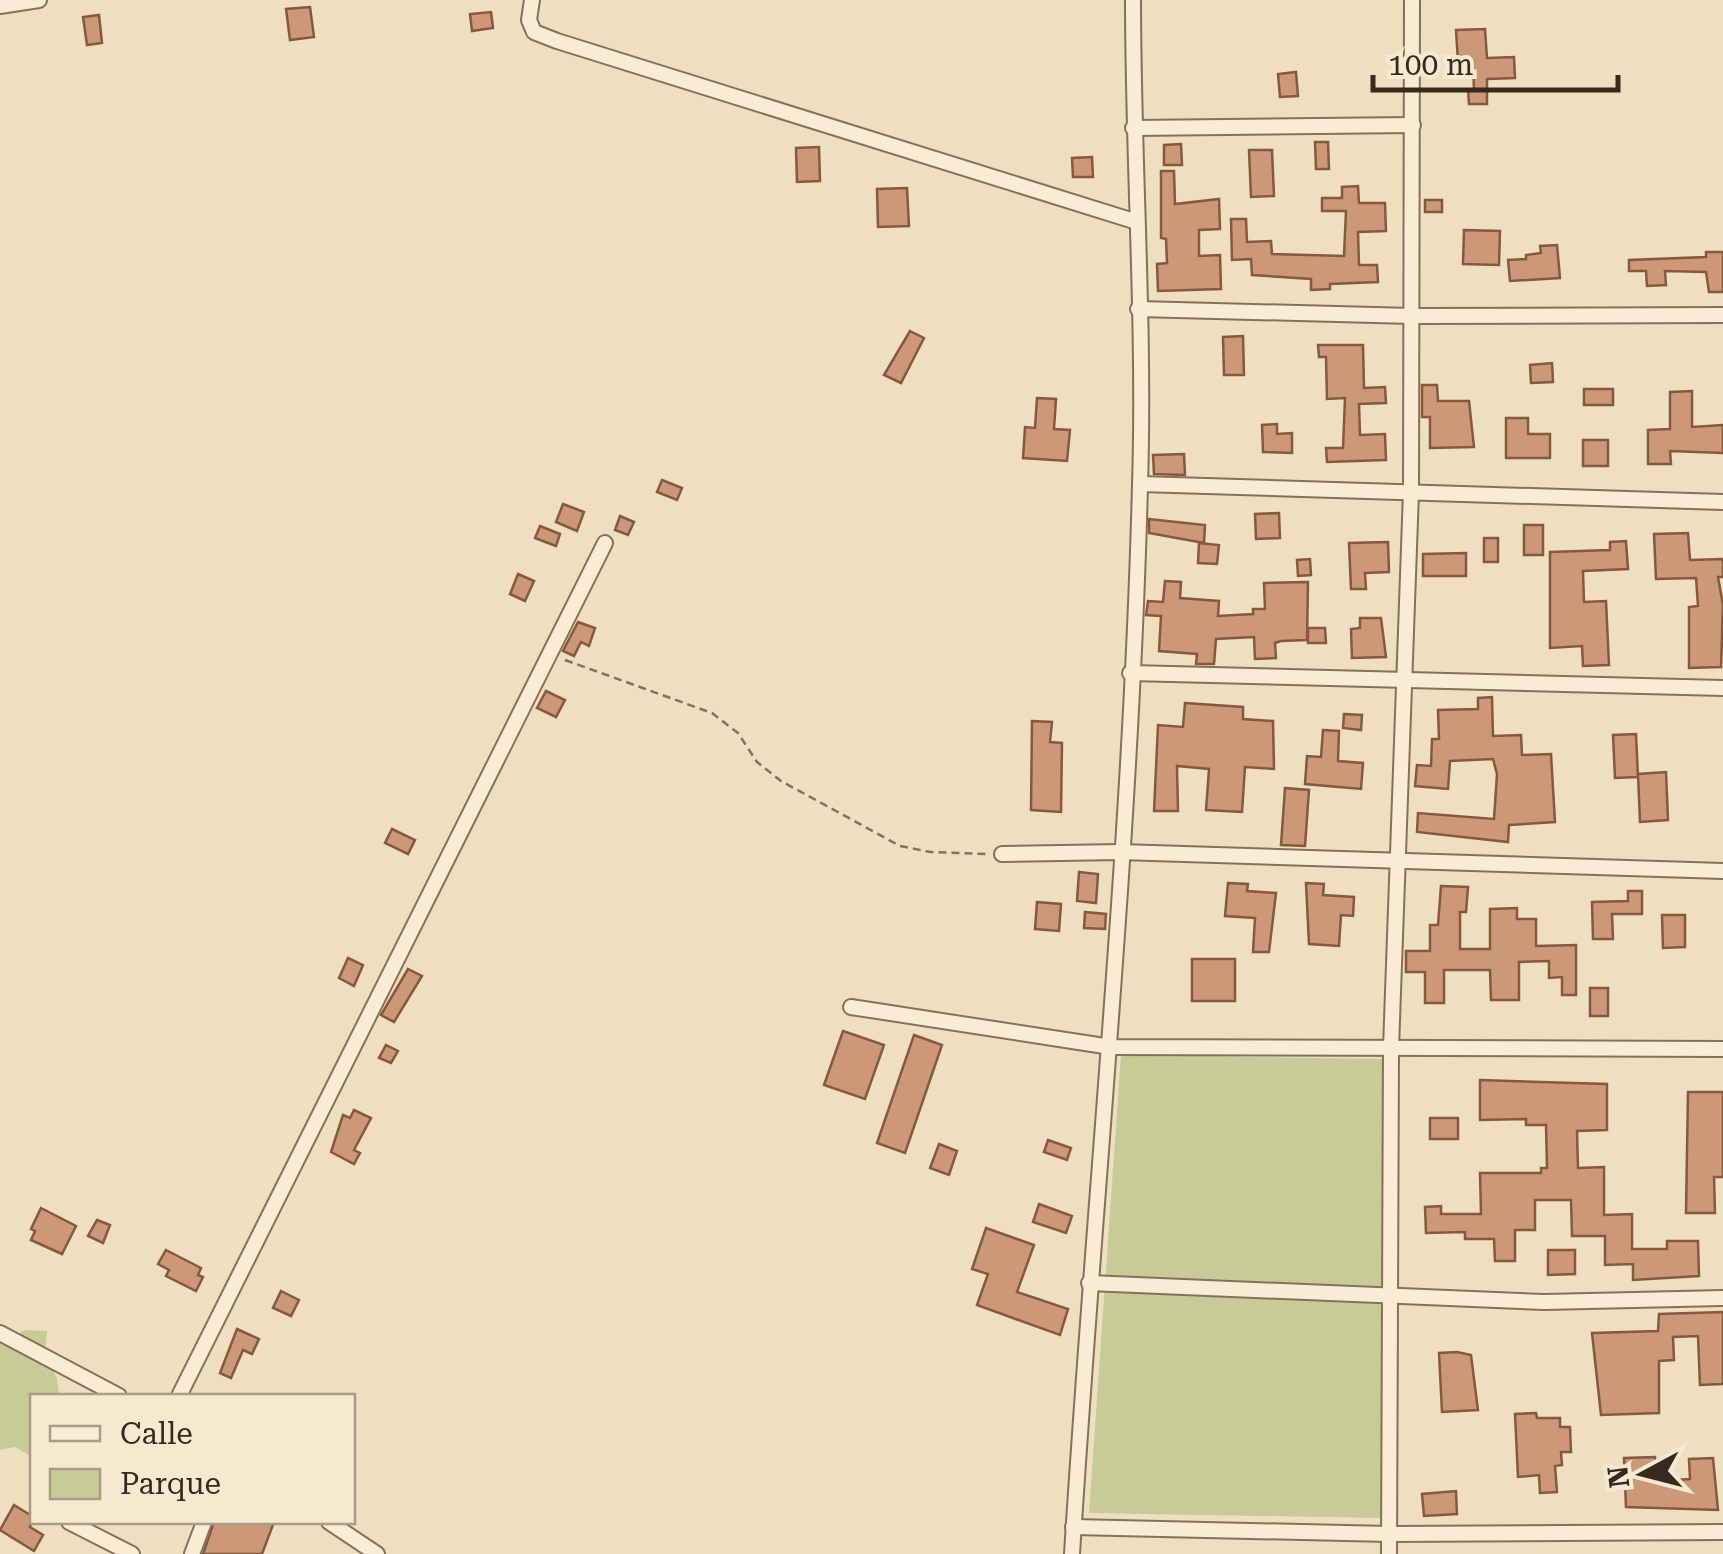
<svg xmlns="http://www.w3.org/2000/svg" width="1723" height="1554" viewBox="0 0 1723 1554" font-family="'Roboto Serif',serif">
  <style>
    .green { fill: #c7cb95 }
    .building { fill: #cc9877; stroke: #86593f; stroke-width: 2.5 }
    .lines { fill: none; stroke-linecap: round; stroke-linejoin: round }
    .street-casing { stroke: #877059; stroke-width: 18 }
    .path { stroke: #877059; stroke-width: 2.5; stroke-dasharray: 8 5; stroke-linecap: butt }
    .street { stroke: #f8edd4; stroke-width: 14 }
  </style>
  <rect width="100%" height="100%" fill="#eedfc1"/>
  <!-- green -->
  <g class="green">
    <path d="M1121,1055L1383,1059L1381,1518L1089,1513Z"/>
    <path d="M25,1330L47,1331L45,1353L57,1379L59,1396H32V1457L15,1447L0,1450V1335L11,1337Z"/>
  </g>
  <!-- building -->
  <g class="building">
    <path d="M310,7L314,37L290,40L286,9Z"/>
    <path d="M491,12L493,28L472,31L470,14Z"/>
    <path d="M99,15L102,43L87,45L83,17Z"/>
    <path d="M1485,29L1487,58L1514,57L1515,78L1487,79V104H1469L1468,90H1474L1473,61L1458,62L1456,30Z"/>
    <path d="M1296,72L1298,96L1280,97L1278,74Z"/>
    <path d="M1315,142H1328L1329,169H1316Z"/>
    <path d="M1181,144L1182,165H1164V145Z"/>
    <path d="M819,147L820,181L797,182L796,148Z"/>
    <path d="M1249,150H1272L1274,196L1251,197Z"/>
    <path d="M1092,157L1093,177H1073L1072,158Z"/>
    <path d="M1161,171H1174L1175,204L1219,199L1220,229L1199,230V256L1220,255L1221,289L1158,291L1157,264L1167,263L1166,239L1161,238Z"/>
    <path d="M1358,186L1359,203H1385L1386,231L1358,232L1359,265H1377L1378,282L1330,284V289L1311,290V279L1252,275L1251,259L1232,260L1231,219H1246L1247,242L1271,241L1272,254L1344,256L1346,211H1322V198H1342V187Z"/>
    <path d="M907,188L909,226L878,227L877,189Z"/>
    <rect x="1425" y="200" width="17" height="12"/>
    <path d="M1464,230L1500,231L1499,265L1463,264Z"/>
    <path d="M1557,245L1560,278L1510,281L1508,260L1526,259V255L1541,253L1540,246Z"/>
    <path d="M1706,252H1723V292H1709L1706,272L1665,271L1666,285L1647,286L1646,271H1629V260L1706,257Z"/>
    <path d="M910,331L924,338L901,383L884,375Z"/>
    <path d="M1243,336L1244,375H1224L1223,337Z"/>
    <path d="M1318,345H1363L1364,388L1385,387L1386,403L1359,404L1360,435L1385,434L1386,460L1327,462L1326,448H1343L1345,398L1327,399L1326,357H1319Z"/>
    <path d="M1552,363L1553,382L1531,383L1530,365Z"/>
    <path d="M1422,385H1437L1438,401H1469L1474,447L1430,448V417H1422Z"/>
    <rect x="1584" y="389" width="29" height="16"/>
    <path d="M1692,391V427L1723,425V453L1670,451L1671,464H1648V430L1670,429V392Z"/>
    <path d="M1037,398L1056,399L1054,429L1070,430L1067,461L1023,458L1025,427L1035,428Z"/>
    <path d="M1506,418H1528V434H1550V458H1506Z"/>
    <path d="M1277,424V434L1292,433V453L1263,452L1262,425Z"/>
    <rect x="1583" y="440" width="25" height="26"/>
    <path d="M1184,454L1185,475L1154,474L1153,455Z"/>
    <path d="M662,480L682,488L677,500L657,492Z"/>
    <path d="M563,504L584,512L577,531L556,522Z"/>
    <path d="M1279,513L1280,538L1256,539L1255,514Z"/>
    <path d="M620,516L634,522L628,535L615,530Z"/>
    <path d="M1149,519L1205,525L1204,543L1149,533Z"/>
    <rect x="1524" y="525" width="19" height="30"/>
    <path d="M540,526L560,534L556,546L535,538Z"/>
    <path d="M1688,533L1690,560L1723,559V577H1718L1723,605L1721,667L1689,668V607L1698,606L1696,578L1656,579L1654,534Z"/>
    <rect x="1484" y="538" width="14" height="24"/>
    <path d="M1626,541L1628,569L1583,571L1584,602L1606,601L1609,665L1583,666L1582,646L1550,648V552L1610,550V542Z"/>
    <path d="M1388,542L1389,572L1365,573L1366,589H1351L1349,543Z"/>
    <path d="M1199,543L1219,545L1217,564L1198,563Z"/>
    <path d="M1466,553V576H1423V554Z"/>
    <path d="M1310,559L1311,575L1298,576L1297,560Z"/>
    <path d="M518,574L534,581L525,601L510,594Z"/>
    <path d="M1165,581L1181,582L1180,598L1219,601L1218,616L1253,614V609H1265L1264,583L1308,582L1307,640L1281,641L1275,643L1276,658L1255,659L1254,637L1216,639L1214,664H1196L1197,654L1159,651L1161,616L1146,615L1148,601L1163,602Z"/>
    <path d="M1360,618H1381L1386,657L1352,658L1351,629L1360,628Z"/>
    <path d="M578,622L595,628L589,646L581,642L574,656L563,651Z"/>
    <path d="M1308,628H1325L1326,643H1308Z"/>
    <path d="M546,691L565,700L556,717L537,708Z"/>
    <path d="M1492,697L1493,736L1521,735L1522,755L1551,754L1555,822L1509,825L1508,842L1417,832L1418,813L1494,819L1497,774L1493,759L1450,761L1448,789L1415,786L1417,765L1431,766L1432,739H1439L1438,710L1478,709V698Z"/>
    <path d="M1185,703L1243,707V719L1273,721L1274,769L1245,767L1242,812L1206,810L1209,769L1177,766L1178,811H1154L1158,725L1183,727Z"/>
    <path d="M1344,714L1362,715L1361,730L1343,728Z"/>
    <path d="M1032,721L1052,722L1050,742L1062,743L1061,812L1031,810Z"/>
    <path d="M1323,730L1339,731L1338,761L1363,763L1361,789L1305,784L1307,756L1321,757Z"/>
    <path d="M1636,734L1638,777L1615,778L1613,735Z"/>
    <path d="M1666,772L1668,820L1640,822L1638,774Z"/>
    <path d="M1285,788L1309,790L1305,846L1281,845Z"/>
    <path d="M392,829L415,840L408,854L385,843Z"/>
    <path d="M1079,872L1098,874L1096,903L1077,901Z"/>
    <path d="M1228,883L1248,884L1247,891L1276,893L1269,952H1253L1255,918L1225,916Z"/>
    <path d="M1306,883L1324,884L1323,895L1354,897L1353,916L1341,915L1339,946L1309,944Z"/>
    <path d="M1441,886L1468,887L1466,912H1460V949H1490V909L1517,908V919H1536V946L1576,945V995H1562V977L1549,978V961L1519,962V1000H1491L1490,970H1444V1003H1425V972H1406V951H1430V925H1438Z"/>
    <path d="M1628,891H1642V914H1612L1613,939H1593L1592,902L1628,901Z"/>
    <path d="M1037,902L1061,904L1059,931L1035,929Z"/>
    <path d="M1085,912L1106,914L1105,929L1084,928Z"/>
    <path d="M1662,915H1685V947L1663,948Z"/>
    <path d="M348,958L363,965L354,986L339,978Z"/>
    <rect x="1192" y="959" width="43" height="42"/>
    <path d="M408,969L422,976L394,1022L381,1015Z"/>
    <rect x="1590" y="988" width="18" height="28"/>
    <path d="M843,1031L884,1045L865,1099L824,1085Z"/>
    <path d="M914,1035L942,1045L905,1153L877,1143Z"/>
    <path d="M386,1045L398,1051L391,1063L379,1058Z"/>
    <path d="M1480,1080L1607,1084V1130L1577,1131L1578,1168L1604,1167V1215L1632,1214V1249H1667V1241H1698L1699,1276L1633,1280V1264L1605,1265V1236H1572L1571,1200H1535V1230H1515V1261H1495L1494,1239H1465V1232L1426,1233L1425,1207L1441,1206V1214H1481L1480,1173H1541V1168H1547L1546,1125H1526V1119L1480,1120Z"/>
    <path d="M1688,1092H1723V1177H1714L1715,1213H1686Z"/>
    <path d="M354,1110L371,1118L354,1150L360,1153L354,1164L331,1152L343,1115L350,1118Z"/>
    <rect x="1430" y="1118" width="28" height="21"/>
    <path d="M1048,1140L1071,1148L1067,1160L1044,1152Z"/>
    <path d="M939,1144L957,1151L949,1175L930,1168Z"/>
    <path d="M1039,1204L1072,1216L1066,1233L1033,1222Z"/>
    <path d="M41,1208L76,1226L62,1254L31,1240L35,1231L31,1229Z"/>
    <path d="M97,1220L110,1225L103,1243L88,1236Z"/>
    <path d="M986,1228L1034,1245L1017,1292L1068,1309L1060,1335L977,1305L988,1274L972,1269Z"/>
    <path d="M166,1250L201,1268L198,1275L203,1277L196,1291L166,1276L169,1270L158,1264Z"/>
    <path d="M1548,1250H1575V1274L1548,1275Z"/>
    <path d="M281,1291L299,1300L291,1316L273,1308Z"/>
    <path d="M1723,1312V1384L1700,1385L1698,1336L1673,1337L1674,1360L1659,1361V1413L1601,1415L1592,1333L1658,1331L1659,1314Z"/>
    <path d="M237,1329L259,1339L252,1354L243,1350L231,1378L220,1373Z"/>
    <path d="M1457,1352L1471,1355L1478,1410L1442,1412L1439,1353Z"/>
    <path d="M1536,1413L1537,1418H1560V1427H1570L1571,1452H1561L1562,1465L1555,1466L1557,1492L1540,1493L1539,1475L1518,1477L1515,1414Z"/>
    <path d="M1655,1457L1657,1481L1690,1479L1689,1459L1713,1458L1718,1510L1626,1507L1624,1458Z"/>
    <path d="M1456,1491L1457,1514L1424,1516L1422,1494Z"/>
    <path d="M14,1505L32,1516L30,1527L43,1535L34,1551L0,1530Z"/>
    <path d="M214,1522H274L262,1554H203Z"/>
  </g>
  <g class="lines">
    <!-- street casing -->
    <g class="street-casing">
      <g id="street">
        <path d="M532,0L529,20L534,32L557,41L1137,222"/>
        <path d="M0,6L39,0"/>
        <path d="M1133,128L1413,125"/>
        <path d="M1138,309L1413,316L1723,315"/>
        <path d="M1140,484L1723,502"/>
        <path d="M1130,673L1723,688"/>
        <path d="M1002,854L1120,852L1723,871"/>
        <path d="M851,1007L1111,1047L1723,1049"/>
        <path d="M1089,1283L1544,1302L1723,1298"/>
        <path d="M0,1333L119,1396"/>
        <path d="M179,1396L605,543"/>
        <path d="M69,1522L132,1554"/>
        <path d="M329,1522L377,1554"/>
        <path d="M1073,1527L1389,1534L1723,1532"/>
        <path d="M192,1554L204,1522"/>
        <path d="M1072,1554C1094,1198 1131,842 1140,485C1145,323 1133,161 1133,0"/>
        <path d="M1389,1554L1391,1048L1411,492L1412,0"/>
      </g>
    </g>
    <!-- path -->
    <path class="path" d="M565,660L712,713L738,733L757,762L781,781L900,846L930,852L987,854"/>
    <!-- street -->
    <use href="#street" class="street"/>
  </g>
  <!-- legend -->
  <rect x="30" y="1394" width="325" height="130" fill="#f5e9d0" stroke="#a99c88" stroke-width="2.5"/>
  <rect x="50" y="1426" width="50" height="15" fill="#f8edd4" stroke="#a99c88" stroke-width="2.5"/>
  <text x="120" y="1444" font-size="30" fill="#36291d">Calle</text>
  <rect x="50" y="1469" width="50" height="30" fill="#c7cb95" stroke="#a99c88" stroke-width="2.5"/>
  <text x="120" y="1494" font-size="30" fill="#36291d">Parque</text>
  <!-- north arrow -->
  <g transform="translate(1643 1474) rotate(263)" stroke="#f5e9d0" stroke-width="8" paint-order="stroke">
  <path d="M0-8L18 38L0 25L-18 38Z" fill="#36291d"/>
  <text y="-15" font-size="28" font-weight="bold" text-anchor="middle" fill="#36291d">N</text>
  </g>
  <!-- scale -->
  <path d="M1373 75v15h245v-15" fill="none" stroke="#36291d" stroke-width="5"/>
  <text x="1388" y="75" font-size="30" fill="#36291d" stroke="#f5e9d0" stroke-width="8" paint-order="stroke">100 m</text>
</svg>
